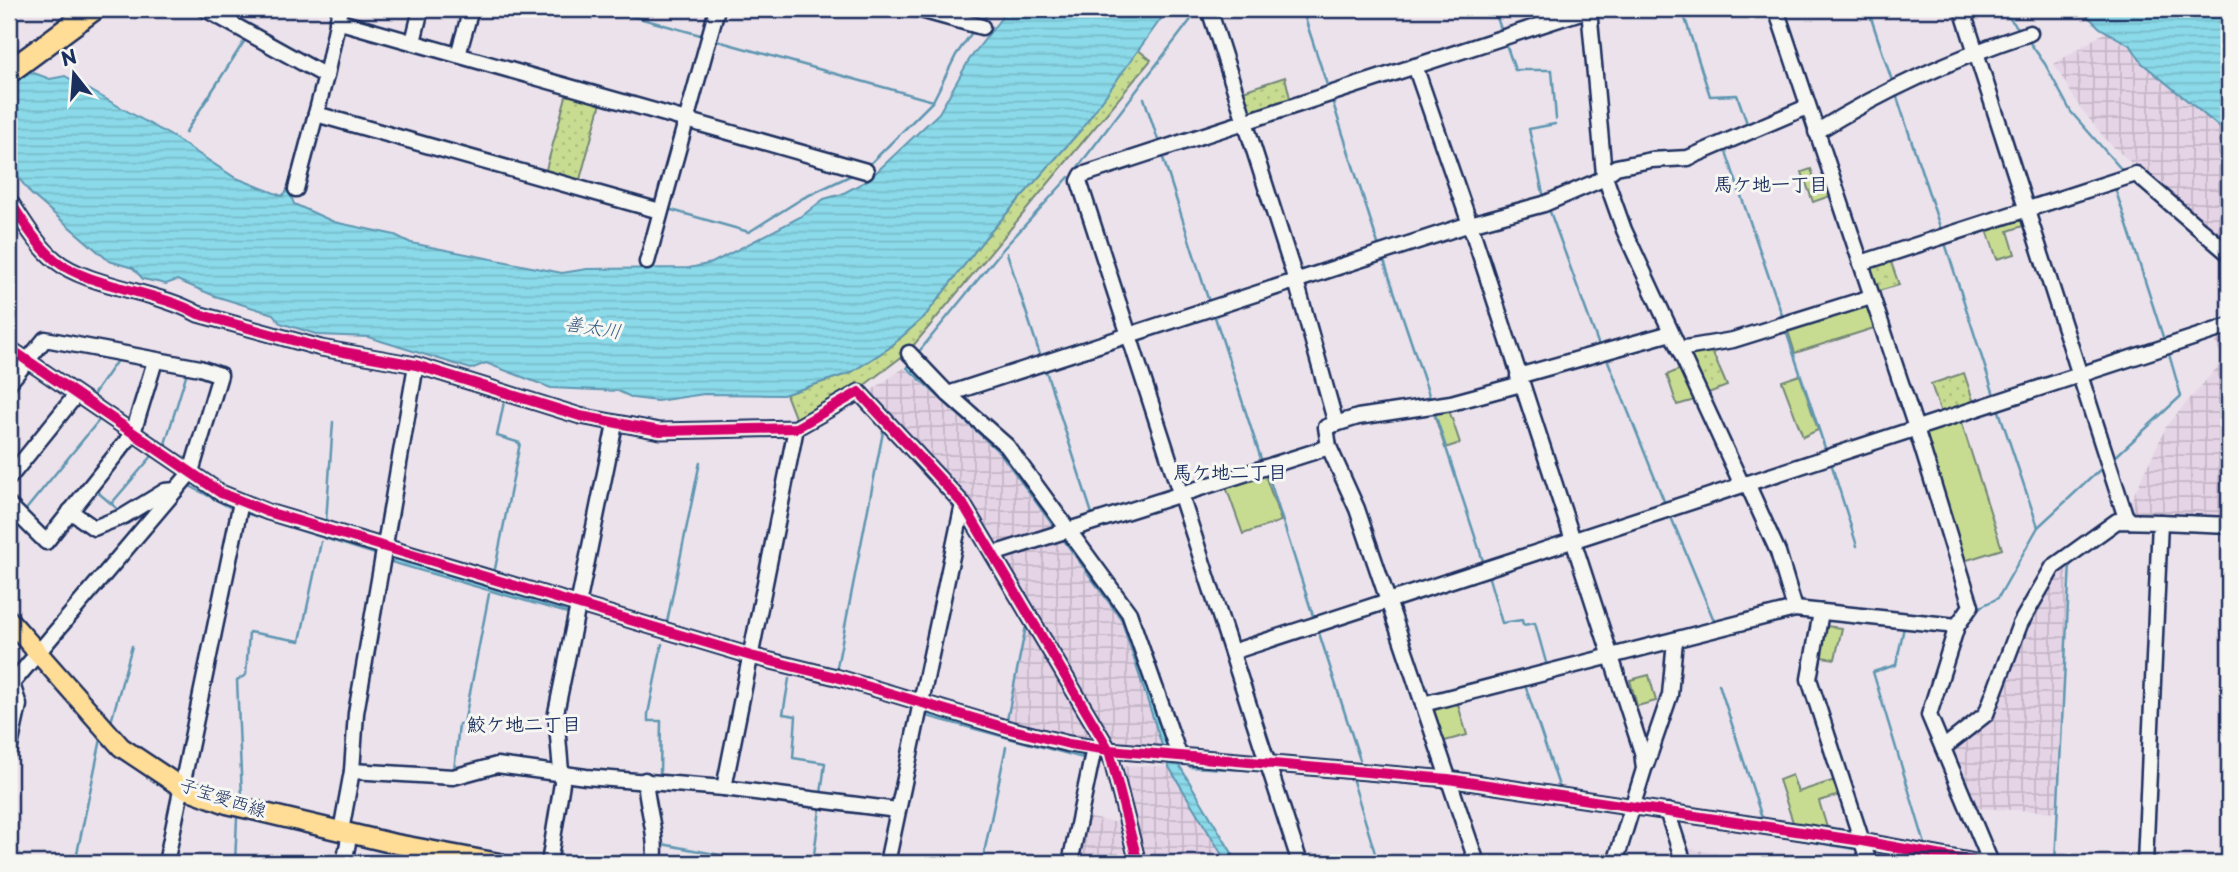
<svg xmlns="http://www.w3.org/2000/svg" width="2238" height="872" viewBox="0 0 2238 872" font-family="'Playpen Sans','Klee One',sans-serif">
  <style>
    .industrial { fill: url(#industrial-grid) }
    .grass { fill: url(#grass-dots); stroke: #728678; stroke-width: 2 }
    .garden { fill: #c8dc91; stroke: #728678; stroke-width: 2 }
    .water { fill: url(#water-rules); stroke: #5e96b1; stroke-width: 2 }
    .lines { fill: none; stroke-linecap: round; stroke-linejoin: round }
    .stream { stroke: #5e96b1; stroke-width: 2.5 }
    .minor-casing { stroke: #1b2f5e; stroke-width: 19 }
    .major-casing { stroke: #1b2f5e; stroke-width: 23 }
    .highway-casing { stroke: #1b2f5e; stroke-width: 26 }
    .minor { stroke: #f6f6f2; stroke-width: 14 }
    .major { stroke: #ffdd96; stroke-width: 18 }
    .highway { stroke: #ffdd96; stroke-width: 21 }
    .cycleway-casing { stroke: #f6f6f2; stroke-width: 15 }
    .cycleway { stroke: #d6006c; stroke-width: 10 }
    .labels { text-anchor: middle; stroke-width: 6; stroke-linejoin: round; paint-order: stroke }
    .street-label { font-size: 18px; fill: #1b2f5e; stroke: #f6f6f2 }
    .neighbourhood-label { font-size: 19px; font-weight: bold; fill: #1b2f5e; stroke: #f6f6f2 }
    .water-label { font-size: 19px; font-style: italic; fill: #375a81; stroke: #f6f6f2 }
  </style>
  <defs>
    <pattern id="industrial-grid" width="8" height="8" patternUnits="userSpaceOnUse" patternTransform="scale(1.75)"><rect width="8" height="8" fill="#e5d4e6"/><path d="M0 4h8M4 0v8" fill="none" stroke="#c4b6c8"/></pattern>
    <pattern id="grass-dots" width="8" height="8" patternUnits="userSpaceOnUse" patternTransform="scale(1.75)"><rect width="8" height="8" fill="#c8dc91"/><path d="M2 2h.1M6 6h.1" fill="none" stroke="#abbd7f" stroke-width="1.8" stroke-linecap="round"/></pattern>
    <pattern id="water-rules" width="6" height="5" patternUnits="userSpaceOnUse" patternTransform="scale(1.75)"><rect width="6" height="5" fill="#8bdae9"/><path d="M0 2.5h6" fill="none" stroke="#77bbca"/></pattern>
  </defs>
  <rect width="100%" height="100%" fill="#ece2eb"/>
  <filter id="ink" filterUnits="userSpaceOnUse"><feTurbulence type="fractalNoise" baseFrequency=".0143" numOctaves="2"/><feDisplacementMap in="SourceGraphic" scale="14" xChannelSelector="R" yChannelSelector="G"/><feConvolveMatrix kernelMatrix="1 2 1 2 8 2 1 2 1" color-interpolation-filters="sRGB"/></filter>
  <g filter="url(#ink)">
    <!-- industrial -->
    <g class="industrial">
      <path d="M2107,31L2131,46L2142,63L2229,135V234L2221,244L2106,140L2079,106L2054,64Z"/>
      <path d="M2229,335V522L2134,517L2127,509L2167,425L2223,361L2215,340Z"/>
      <path d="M904,368L1000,453L1055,530L1000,546L992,544L870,396L872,390Z"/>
      <path d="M1061,538L1121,619L1165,749L1112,741L999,559Z"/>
      <path d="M2068,563L2056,812L1973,808L1949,751L1987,719L2024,625L2047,581Z"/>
      <path d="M1028,620L1095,739L1072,738L1008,722Z"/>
      <path d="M1118,765L1169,767L1227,863H1142Z"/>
      <path d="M1085,817L1126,824L1135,863H1075Z"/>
      <path d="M1682,847L1768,863H1687Z"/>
    </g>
    <!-- grass -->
    <g class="grass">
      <path d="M1137,49L1151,60L908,352L858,390L798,425L786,394L850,373L889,348L925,316L985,238L1080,131Z"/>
      <path d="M1285,77L1291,102L1252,115L1246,110L1240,92Z"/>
      <path d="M568,89L602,99L579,183L545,173Z"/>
      <path d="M1890,259L1899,285L1875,292L1869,266Z"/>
      <path d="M1711,349L1727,386L1703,395L1686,353Z"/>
      <path d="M1964,373L1974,403L1941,413L1931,384Z"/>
    </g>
    <!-- garden -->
    <g class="garden">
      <path d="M1811,169L1815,180L1826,176L1833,195L1813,202L1802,172Z"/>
      <path d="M2023,217L2026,225L2008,231L2015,254L1997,259L1986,227Z"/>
      <path d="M1863,304L1871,308L1877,327L1795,353L1787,328Z"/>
      <path d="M1678,370L1686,372L1698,399L1677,405L1667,375Z"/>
      <path d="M1800,375L1818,430L1803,437L1782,381Z"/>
      <path d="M1448,407L1460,443L1445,448L1433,410Z"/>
      <path d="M1961,421L2002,549L1964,561L1924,438L1926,433Z"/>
      <path d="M1264,472L1281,521L1243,534L1225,484Z"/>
      <path d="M1826,626L1842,628L1835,659L1821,657Z"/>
      <path d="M1649,675L1656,701L1637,706L1630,680Z"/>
      <path d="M1456,698L1467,735L1441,742L1431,710L1435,705Z"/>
      <path d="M1792,775L1798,792L1838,779L1843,794L1819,801L1828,831L1794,825L1779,780Z"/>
    </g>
    <!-- water -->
    <g class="water">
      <path d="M1008,9H1168L1080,131L985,238L925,316L889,348L850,373L783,395L704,394L657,401L633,398L618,391L551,388L486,363L471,369L368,337L319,335L280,323L273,314L215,296L177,280L166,284L143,279L133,268L109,261L31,194L9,165V39L22,53L31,72L50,79L65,76L173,137L234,177L282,196L287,191L318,76L321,78L290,193L294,204L334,222L395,235L411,243L562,273L587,269L689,268L712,263L802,216L824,199L842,194L868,180L939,113L969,60Z"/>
      <path d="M2080,9H2229V135L2142,63L2131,46L2100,28Z"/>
      <path d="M911,364L1004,450L1126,616L1178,763L1238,863H1227L1169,767L1121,619L1000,453L907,368Z"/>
      <path d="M395,559L568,611L570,614L391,562Z"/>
      <path d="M929,713L1082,754V758L926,716Z"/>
    </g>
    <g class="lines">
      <!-- stream -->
      <g class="stream">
        <path d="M606,9L704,36"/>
        <path d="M1302,9L1328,88"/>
        <path d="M1494,9L1501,29"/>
        <path d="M1682,9L1710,96L1737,95L1748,126"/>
        <path d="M1868,9L1892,81"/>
        <path d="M2001,9L2020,30"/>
        <path d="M982,21L992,9"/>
        <path d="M714,40L933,101"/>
        <path d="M2028,40L2045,64L2071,112L2122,170"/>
        <path d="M1506,44L1515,70H1552L1556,119"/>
        <path d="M1896,94L1941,230"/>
        <path d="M1144,98L1159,143"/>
        <path d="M1333,103L1379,247"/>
        <path d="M185,133L247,37"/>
        <path d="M1725,149L1783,318"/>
        <path d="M1163,158L1210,305"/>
        <path d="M869,165L933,101L956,55L973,31"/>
        <path d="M1078,167L1199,9"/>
        <path d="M2115,188L2164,340"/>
        <path d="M1544,198L1529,129L1555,124"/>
        <path d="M668,209L749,232L803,198L856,173"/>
        <path d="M1549,209L1598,343"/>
        <path d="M1945,243L1994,395"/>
        <path d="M1007,253L1041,358"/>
        <path d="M1383,258L1431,401"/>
        <path d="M1214,314L1262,462"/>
        <path d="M1786,331L1826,451"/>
        <path d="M917,354L1003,249L1069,177"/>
        <path d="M1606,356L1664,501"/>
        <path d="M1046,371L1093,517"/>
        <path d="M93,395L118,359"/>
        <path d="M1434,411L1483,561"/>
        <path d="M1999,411L2038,527"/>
        <path d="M165,444L187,372"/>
        <path d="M2113,459L2181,396L2169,354"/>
        <path d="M1832,466L1857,546"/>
        <path d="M1267,472L1314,619"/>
        <path d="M188,485L231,508"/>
        <path d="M95,490L120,511"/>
        <path d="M111,504L152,456"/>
        <path d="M24,512L100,419"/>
        <path d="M245,513L375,554"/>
        <path d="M1671,517L1715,623"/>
        <path d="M9,519L11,517"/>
        <path d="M326,522L333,422"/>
        <path d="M495,569L520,443L497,436L505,397"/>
        <path d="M1489,578L1502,623L1522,620L1523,625L1535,623L1547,666"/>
        <path d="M1974,610L1998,598L2038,527L2104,466"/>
        <path d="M667,622L700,462"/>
        <path d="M1904,627L1896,665L1873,672L1925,844"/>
        <path d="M1319,633L1360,760"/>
        <path d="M9,660L18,665"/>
        <path d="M837,667L884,427"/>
        <path d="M789,679L783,714L796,716L793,758L825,763L821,794"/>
        <path d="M1719,684L1763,821"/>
        <path d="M1525,685L1559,786"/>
        <path d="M1007,720L1027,621"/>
        <path d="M111,722L132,646"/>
        <path d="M1190,767L1266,771"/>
        <path d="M454,771L459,724H464L489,594"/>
        <path d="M1278,772L1444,787"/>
        <path d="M660,774L661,721H648V714L662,644"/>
        <path d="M1353,781L1378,863"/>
        <path d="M1474,790L1620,812"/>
        <path d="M242,797L237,680L246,675L249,632L300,641L321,542"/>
        <path d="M1730,828L1854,849"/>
        <path d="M662,844L762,863"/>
        <path d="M1877,852L1941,863"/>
        <path d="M75,863L101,739"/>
        <path d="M235,863L237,818"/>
        <path d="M788,863L813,862L820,809"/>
        <path d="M982,863L1006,747"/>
        <path d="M2055,863L2070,562"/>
      </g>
      <!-- minor casing -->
      <g class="minor-casing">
        <g id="minor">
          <path d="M205,9L326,76"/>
          <path d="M917,9L982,27"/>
          <path d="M1209,9L1296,281L1336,424"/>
          <path d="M1589,9L1604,174L1624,230L1742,485"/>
          <path d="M1962,9L2125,515L2130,521"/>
          <path d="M337,21L866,171"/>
          <path d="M413,42L421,9"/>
          <path d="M458,55L471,9"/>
          <path d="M1415,66L1470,224L1642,752L1644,769L1615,863"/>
          <path d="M316,114L660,211"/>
          <path d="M1816,132C1884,90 1954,58 2030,33"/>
          <path d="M296,189L326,76L340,9"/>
          <path d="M9,200C23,221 36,244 55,260C88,287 158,291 198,314L321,348L416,365L580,416L660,431L796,428L859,392L963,504L1109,750L1138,863"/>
          <path d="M647,262L717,9"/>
          <path d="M1861,263L2136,174L2229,254"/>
          <path d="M9,348L221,493L268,512L751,656L836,677L1013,730L1069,744L1109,750L1448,779L1862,841L1981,863"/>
          <path d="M1679,349L1733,340L1871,297"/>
          <path d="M909,353L948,394L1470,224L1544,204L1598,181L1616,167L1651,160L1688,158L1807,107"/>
          <path d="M1518,376L1671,333"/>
          <path d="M9,383L45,339L200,368L220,375L191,472L9,687"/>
          <path d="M948,394L1007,446L1129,613L1179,755"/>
          <path d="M9,478L76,395"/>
          <path d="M1747,483L1778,552L1795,609"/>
          <path d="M9,505L46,542L133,433L155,361"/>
          <path d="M70,511L94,528L124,516L165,491L176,490"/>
          <path d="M2160,522L2229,525"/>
          <path d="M993,554L1329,447"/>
          <path d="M1821,612L1809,679L1869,863"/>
          <path d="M1957,626L1929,715L1991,863"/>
          <path d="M1232,652L2229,326"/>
          <path d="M1423,704L1795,609L1957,626L1971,606L1916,428L1776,9"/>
          <path d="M1943,748L1986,714L2020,624L2053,567L2117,521L2160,522L2145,863"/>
          <path d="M9,751L19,705L12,684"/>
          <path d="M1646,765L1670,695L1675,640"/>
          <path d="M352,771L453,777L497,765L586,777L724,788L897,810"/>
          <path d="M645,780C647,807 658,837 654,863"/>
          <path d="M724,788L796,428"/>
          <path d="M1667,811L1684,863"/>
          <path d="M341,831L352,771L356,713L416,365"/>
          <path d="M166,863L241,502"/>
          <path d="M344,863L350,833"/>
          <path d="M549,863L562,783L556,713L615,424"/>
          <path d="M887,863L963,504"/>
          <path d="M1070,863L1094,748"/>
          <path d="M1300,863L1079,181L1082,175L1590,9"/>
          <path d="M1477,863L1357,509L1329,447L1326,427L1358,417L1451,403L1521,384"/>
        </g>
      </g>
      <!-- major casing -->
      <g class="major-casing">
        <path id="major" d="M9,620L121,747L181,787L227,804L391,843L499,863"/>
      </g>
      <!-- highway casing -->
      <g class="highway-casing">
        <path id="highway" d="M9,72L94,9"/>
      </g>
      <!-- minor -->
      <use href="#minor" class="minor"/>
      <!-- major -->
      <use href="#major" class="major"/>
      <!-- highway -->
      <use href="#highway" class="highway"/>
      <!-- cycleway casing -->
      <g class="cycleway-casing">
        <g id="cycleway">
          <path d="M9,200C23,221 36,244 55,260C88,287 158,291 198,314L321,348L416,365L580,416L660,431L796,428L859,392L963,504L1109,750L1138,863"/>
          <path d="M9,348L221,493L268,512L751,656L836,677L1013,730L1069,744L1109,750L1448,779L1862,841L1981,863"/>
        </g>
      </g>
      <!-- cycleway -->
      <use href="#cycleway" class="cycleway"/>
    </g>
  </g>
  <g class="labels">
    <!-- street labels -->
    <g class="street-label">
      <text transform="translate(223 798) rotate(18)" y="6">子宝愛西線</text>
    </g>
    <!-- neighbourhood labels -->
    <g class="neighbourhood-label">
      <text x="1771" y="191">馬ケ地一丁目</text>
      <text x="1230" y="479">馬ケ地二丁目</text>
      <text x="524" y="731">鮫ケ地二丁目</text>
    </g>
    <!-- water labels -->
    <g class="water-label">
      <text transform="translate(593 327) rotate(9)" y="7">善太川</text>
    </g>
  </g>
  <!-- margin -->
  <rect width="2238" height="872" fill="none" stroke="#f6f6f2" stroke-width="35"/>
  <rect x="18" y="18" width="2203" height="837" fill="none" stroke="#1b2f5e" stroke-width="2.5" filter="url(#ink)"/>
  <!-- north arrow -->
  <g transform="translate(74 74) rotate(343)" stroke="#f6f6f2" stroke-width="5" paint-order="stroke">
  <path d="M0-5L12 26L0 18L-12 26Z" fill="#1b2f5e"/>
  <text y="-10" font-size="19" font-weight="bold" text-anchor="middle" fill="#1b2f5e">N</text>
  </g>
</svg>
